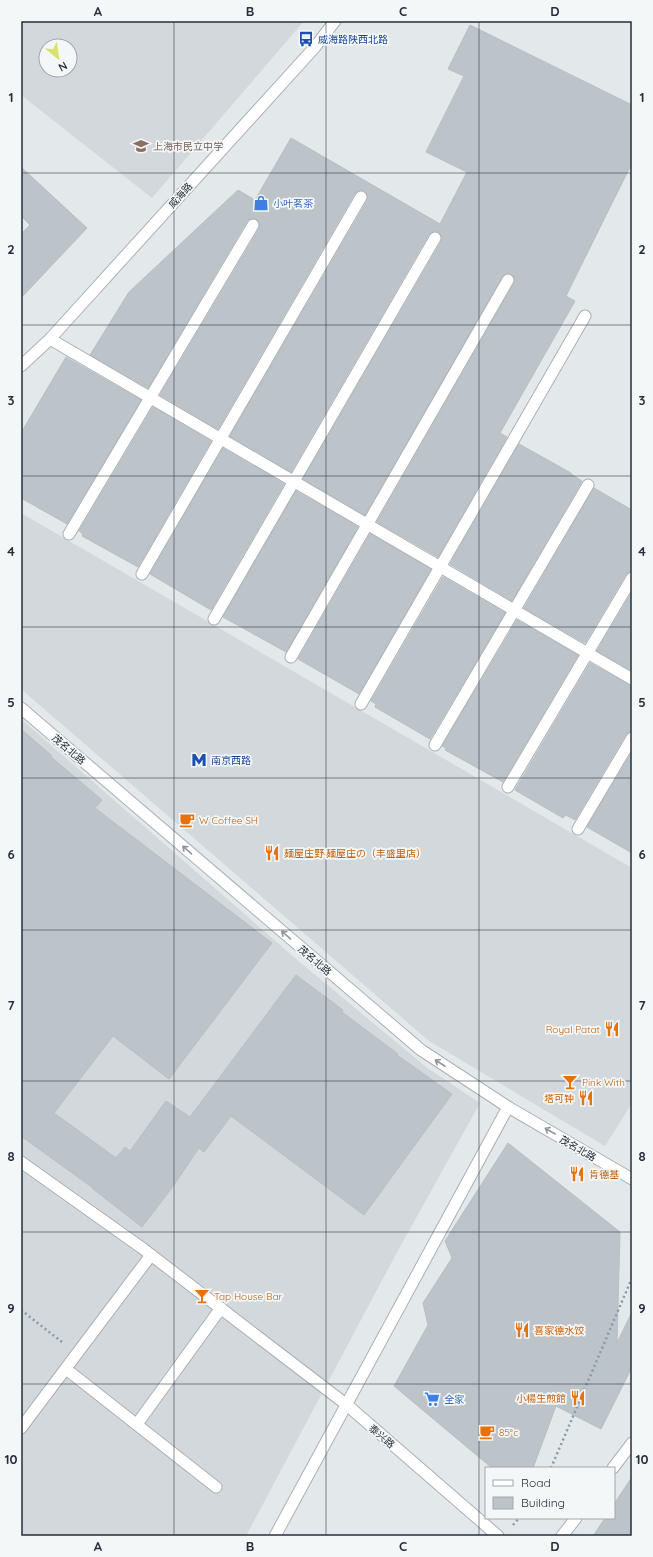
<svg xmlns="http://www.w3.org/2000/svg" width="653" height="1557" viewBox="0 0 653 1557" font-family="Quicksand,'Noto Sans SC','Noto Sans JP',sans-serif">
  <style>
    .built { fill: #d2d8db; fill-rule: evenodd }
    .building { fill: #bcc4c9; stroke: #b7bfc4 }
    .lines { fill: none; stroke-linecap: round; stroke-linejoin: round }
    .service-casing { stroke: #aab0b6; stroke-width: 13 }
    .pedestrian-casing { stroke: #aab0b6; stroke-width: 13 }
    .minor-casing { stroke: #aab0b6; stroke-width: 13 }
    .path { stroke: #8799ab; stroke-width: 2.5; stroke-dasharray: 2 3; stroke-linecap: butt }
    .service { stroke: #fff; stroke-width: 11 }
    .pedestrian { stroke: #fff; stroke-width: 11 }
    .minor { stroke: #fff; stroke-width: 11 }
    .oneway { stroke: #92979d }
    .grid { fill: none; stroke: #252f3b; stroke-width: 1; stroke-opacity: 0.55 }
    .labels { text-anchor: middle; stroke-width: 3.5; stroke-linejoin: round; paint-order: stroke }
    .transit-label { font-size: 10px; fill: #164399; stroke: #f4f7f8; text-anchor: start }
    .education-label { font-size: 10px; fill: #785e54; stroke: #f4f7f8; text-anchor: start }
    .street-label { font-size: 10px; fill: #252f3b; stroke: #f4f7f8 }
    .shop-label { font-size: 10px; fill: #366cbe; stroke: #f4f7f8; text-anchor: start }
    .food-label { font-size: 10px; fill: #c56008; stroke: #f4f7f8; text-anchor: start }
    .neatline { fill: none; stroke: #252f3b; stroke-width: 1.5 }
    .grid-label { font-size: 13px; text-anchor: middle; font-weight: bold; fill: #252f3b }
  </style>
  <rect width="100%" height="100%" fill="#e3e8eb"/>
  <!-- built -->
  <g class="built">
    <path d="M21,21H304L152,198L21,95ZM46,46H70V70H46Z"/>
    <path d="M21,513L632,868V1103L605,1146L429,1041L21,689Z"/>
    <path d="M21,719L295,958L426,1067L480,1103L395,1256L246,1536H21Z"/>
  </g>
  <!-- building -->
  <g class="building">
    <path d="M470,25L632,105V163L566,296L575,301L500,433L507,437L438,557L377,522L514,283L515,280L512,274L508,273L502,277L365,515L303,479L441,242L442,238L439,232L435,231L429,234L291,472L230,436L367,201L368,197L365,191L361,190L355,193L218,429L160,395L259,229V222L256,219H250L247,221L148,388L90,355L129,292L238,190L255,200L291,138L440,224L467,172L426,152L464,76L448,69Z"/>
    <path d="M21,167L87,228L21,298V234L30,225L21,216Z"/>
    <path d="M66,357L141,400L67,524L21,498V433Z"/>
    <path d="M153,407L211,441L138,567L82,536L83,534L79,531Z"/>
    <path d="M519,444L571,473V474L582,481L512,601L450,564Z"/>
    <path d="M223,448L284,484L211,610L150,574Z"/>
    <path d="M594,488L632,510V571L626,574L585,643L524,608Z"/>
    <path d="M296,491L358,527L286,652L223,617Z"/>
    <path d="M370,534L431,569L359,694L298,659Z"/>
    <path d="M443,577L505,613L430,739L375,707L376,704L371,701Z"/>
    <path d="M632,592V671L597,651Z"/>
    <path d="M517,620L578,655L503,782L445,750L446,748L442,746Z"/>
    <path d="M590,663L632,686V731L626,734L575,820L566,815L563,818L515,790Z"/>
    <path d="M21,729L52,756L51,757L102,800L95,808L272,943L169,1079L113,1036L54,1113L116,1158L125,1147L130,1151L166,1101L190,1117L296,975L343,1010L342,1012L398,1054L397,1055L452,1094L364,1215L231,1116L204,1152L199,1148L174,1185L142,1227L93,1189V1188L21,1136Z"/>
    <path d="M632,752V853L587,827Z"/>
    <path d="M508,1143L620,1232L617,1343L632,1312V1367L601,1429L556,1406L533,1468H492L394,1386L428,1325L423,1303L452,1258L445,1241Z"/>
    <path d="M632,1477V1536H593L605,1518H614V1504Z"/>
  </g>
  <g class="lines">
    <!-- service casing -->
    <g class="service-casing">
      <g id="service">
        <path d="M50,339L632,679"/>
        <path d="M69,534L253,225"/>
        <path d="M142,574L361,197"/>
        <path d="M214,619L435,238"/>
        <path d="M291,657L508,280"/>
        <path d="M361,704L585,316"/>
        <path d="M435,745L588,485"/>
        <path d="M508,787L632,578"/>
        <path d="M578,829L632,738"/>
        <path d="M21,1162L142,1248L262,1340"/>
        <path d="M66,1369L216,1487"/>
        <path d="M137,1424L221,1308"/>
        <path d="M21,1428L151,1255"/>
      </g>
    </g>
    <!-- pedestrian casing -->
    <g class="pedestrian-casing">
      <path id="pedestrian" d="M275,1536L508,1107"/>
    </g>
    <!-- minor casing -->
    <g class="minor-casing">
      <g id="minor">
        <path d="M21,366L50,339L315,47L335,21"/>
        <path d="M21,708L421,1050L508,1107L632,1179"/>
        <path d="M262,1340L347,1405L498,1536"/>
        <path d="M613,1468L632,1443"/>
        <path d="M562,1536L576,1518"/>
      </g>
    </g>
    <!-- path -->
    <g class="path">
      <path d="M21,1310L62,1342"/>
      <path d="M551,1468L632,1278"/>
      <path d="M513,1525L519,1518"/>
    </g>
    <!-- service -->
    <use href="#service" class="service"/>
    <!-- pedestrian -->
    <use href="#pedestrian" class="pedestrian"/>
    <!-- minor -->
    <use href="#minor" class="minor"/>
  </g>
  <!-- one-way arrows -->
  <defs><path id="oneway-shaft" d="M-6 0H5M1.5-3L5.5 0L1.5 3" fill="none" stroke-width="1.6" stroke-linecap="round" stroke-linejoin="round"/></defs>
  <g class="oneway">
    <use href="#oneway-shaft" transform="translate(187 850) rotate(-139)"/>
    <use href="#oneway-shaft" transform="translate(286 935) rotate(-139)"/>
    <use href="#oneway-shaft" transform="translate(440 1063) rotate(-147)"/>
    <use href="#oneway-shaft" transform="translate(550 1131) rotate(-150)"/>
  </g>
  <!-- grid -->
  <path class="grid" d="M174,21V1536M326,21V1536M479,21V1536M21,173H632M21,325H632M21,476H632M21,627H632M21,778H632M21,930H632M21,1081H632M21,1232H632M21,1384H632"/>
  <!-- icons -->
  <defs>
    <g id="bus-bare" transform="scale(1.2)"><path d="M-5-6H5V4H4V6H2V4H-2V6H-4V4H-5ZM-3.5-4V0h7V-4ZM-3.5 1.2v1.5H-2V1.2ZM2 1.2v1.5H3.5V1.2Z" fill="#1a4fb4" stroke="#f4f7f8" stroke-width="2.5" paint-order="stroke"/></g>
    <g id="school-bare" transform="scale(1.2)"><path d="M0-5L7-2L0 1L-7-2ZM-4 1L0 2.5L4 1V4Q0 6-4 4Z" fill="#8d6e63" stroke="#f4f7f8" stroke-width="2.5" paint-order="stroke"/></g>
    <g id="shop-bare" transform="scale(1.2)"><path d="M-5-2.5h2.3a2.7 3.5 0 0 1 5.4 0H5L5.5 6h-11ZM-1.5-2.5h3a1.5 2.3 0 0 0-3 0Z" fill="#3f7fe0" stroke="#f4f7f8" stroke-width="2.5" paint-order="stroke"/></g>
    <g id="metro-bare" transform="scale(1.2)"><path d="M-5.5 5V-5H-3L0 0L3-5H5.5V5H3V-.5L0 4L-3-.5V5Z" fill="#1a4fb4" stroke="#f4f7f8" stroke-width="2.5" paint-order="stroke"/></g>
    <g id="cafe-bare" transform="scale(1.2)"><path d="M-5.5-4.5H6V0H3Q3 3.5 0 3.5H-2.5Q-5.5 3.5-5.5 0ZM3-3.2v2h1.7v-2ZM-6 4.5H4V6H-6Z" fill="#e8710a" stroke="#f4f7f8" stroke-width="2.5" paint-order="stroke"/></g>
    <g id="restaurant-bare" transform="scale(1.2)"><path d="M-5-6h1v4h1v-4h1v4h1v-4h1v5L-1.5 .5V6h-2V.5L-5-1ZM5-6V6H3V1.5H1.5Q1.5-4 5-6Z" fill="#e8710a" stroke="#f4f7f8" stroke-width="2.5" paint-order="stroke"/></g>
    <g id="bar-bare" transform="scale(1.2)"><path d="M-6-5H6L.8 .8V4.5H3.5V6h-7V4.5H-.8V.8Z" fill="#e8710a" stroke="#f4f7f8" stroke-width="2.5" paint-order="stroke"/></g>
    <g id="supermarket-bare" transform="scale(1.2)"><path d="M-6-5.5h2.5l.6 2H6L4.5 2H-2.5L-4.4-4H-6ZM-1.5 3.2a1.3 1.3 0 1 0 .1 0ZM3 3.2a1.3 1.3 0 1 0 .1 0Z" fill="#3f7fe0" stroke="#f4f7f8" stroke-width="2.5" paint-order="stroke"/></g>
  </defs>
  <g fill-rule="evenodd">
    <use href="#bus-bare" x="306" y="39"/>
    <use href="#school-bare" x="141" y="146"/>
    <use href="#shop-bare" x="261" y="203"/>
    <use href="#metro-bare" x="199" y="760"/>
    <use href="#cafe-bare" x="187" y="820"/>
    <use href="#restaurant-bare" x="272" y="853"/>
    <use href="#restaurant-bare" x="612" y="1029"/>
    <use href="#bar-bare" x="570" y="1082"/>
    <use href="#restaurant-bare" x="586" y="1098"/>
    <use href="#restaurant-bare" x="577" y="1174"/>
    <use href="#bar-bare" x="202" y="1296"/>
    <use href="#restaurant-bare" x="522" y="1330"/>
    <use href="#restaurant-bare" x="578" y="1398"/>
    <use href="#supermarket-bare" x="432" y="1399"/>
    <use href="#cafe-bare" x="487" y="1432"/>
  </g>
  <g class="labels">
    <!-- transit labels -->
    <g class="transit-label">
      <text x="318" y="43">威海路陕西北路</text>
      <text x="211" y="764">南京西路</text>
    </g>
    <!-- education labels -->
    <g class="education-label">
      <text x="153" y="150">上海市民立中学</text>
    </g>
    <!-- street labels -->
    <g class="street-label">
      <text transform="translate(180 195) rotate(-48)" y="4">威海路</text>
      <text transform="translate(69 749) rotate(41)" y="4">茂名北路</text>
      <text transform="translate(315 960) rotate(41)" y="4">茂名北路</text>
      <text transform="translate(578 1148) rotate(30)" y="4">茂名北路</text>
      <text transform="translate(382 1436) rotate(41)" y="4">泰兴路</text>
    </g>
    <!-- shop labels -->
    <g class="shop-label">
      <text x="273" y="207">小叶茗茶</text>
      <text x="444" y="1403">全家</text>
    </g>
    <!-- food labels -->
    <g class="food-label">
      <text x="199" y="824">W Coffee SH</text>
      <text x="284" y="857">麺屋庄野·麺屋庄の（丰盛里店）</text>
      <text x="600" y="1033" text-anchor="end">Royal Patat</text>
      <text x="582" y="1086">Pink With</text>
      <text x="574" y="1102" text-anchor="end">塔可钟</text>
      <text x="589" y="1178">肯德基</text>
      <text x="214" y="1300">Tap House Bar</text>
      <text x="534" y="1334">喜家德水饺</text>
      <text x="566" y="1402" text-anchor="end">小楊生煎館</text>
      <text x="499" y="1436">85°c</text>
    </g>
  </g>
  <!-- border -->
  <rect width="653" height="1557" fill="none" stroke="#f4f7f8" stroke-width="44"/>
  <!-- legend -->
  <rect x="485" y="1467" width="130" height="52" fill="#f4f7f8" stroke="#a1a7ac"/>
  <rect x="493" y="1480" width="20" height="6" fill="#ffffff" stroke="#a1a7ac"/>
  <text x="521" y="1487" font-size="12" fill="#252f3b">Road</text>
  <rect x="493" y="1497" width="20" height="12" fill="#bcc4c9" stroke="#a1a7ac"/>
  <text x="521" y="1507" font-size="12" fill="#252f3b">Building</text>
  <!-- north arrow -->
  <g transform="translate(58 58) rotate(151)"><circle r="19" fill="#f4f7f8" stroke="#a1a7ac"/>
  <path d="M0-3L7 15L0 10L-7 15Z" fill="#dbe26a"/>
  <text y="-6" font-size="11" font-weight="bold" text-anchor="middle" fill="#252f3b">N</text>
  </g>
  <rect x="22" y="22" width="609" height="1513" class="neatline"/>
  <g class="grid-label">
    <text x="98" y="16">A</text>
    <text x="250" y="16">B</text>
    <text x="403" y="16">C</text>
    <text x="555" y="16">D</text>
    <text x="11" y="102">1</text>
    <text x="642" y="102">1</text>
    <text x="11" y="254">2</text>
    <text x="642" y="254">2</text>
    <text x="11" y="405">3</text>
    <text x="642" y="405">3</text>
    <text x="11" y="556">4</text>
    <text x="642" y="556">4</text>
    <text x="11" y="707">5</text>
    <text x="642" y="707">5</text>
    <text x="11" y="859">6</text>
    <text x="642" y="859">6</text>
    <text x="11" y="1010">7</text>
    <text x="642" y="1010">7</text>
    <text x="11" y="1161">8</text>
    <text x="642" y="1161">8</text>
    <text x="11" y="1313">9</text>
    <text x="642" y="1313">9</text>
    <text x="11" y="1464">10</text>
    <text x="642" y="1464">10</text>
    <text x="98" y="1551">A</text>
    <text x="250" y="1551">B</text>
    <text x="403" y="1551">C</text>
    <text x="555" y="1551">D</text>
  </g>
</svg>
